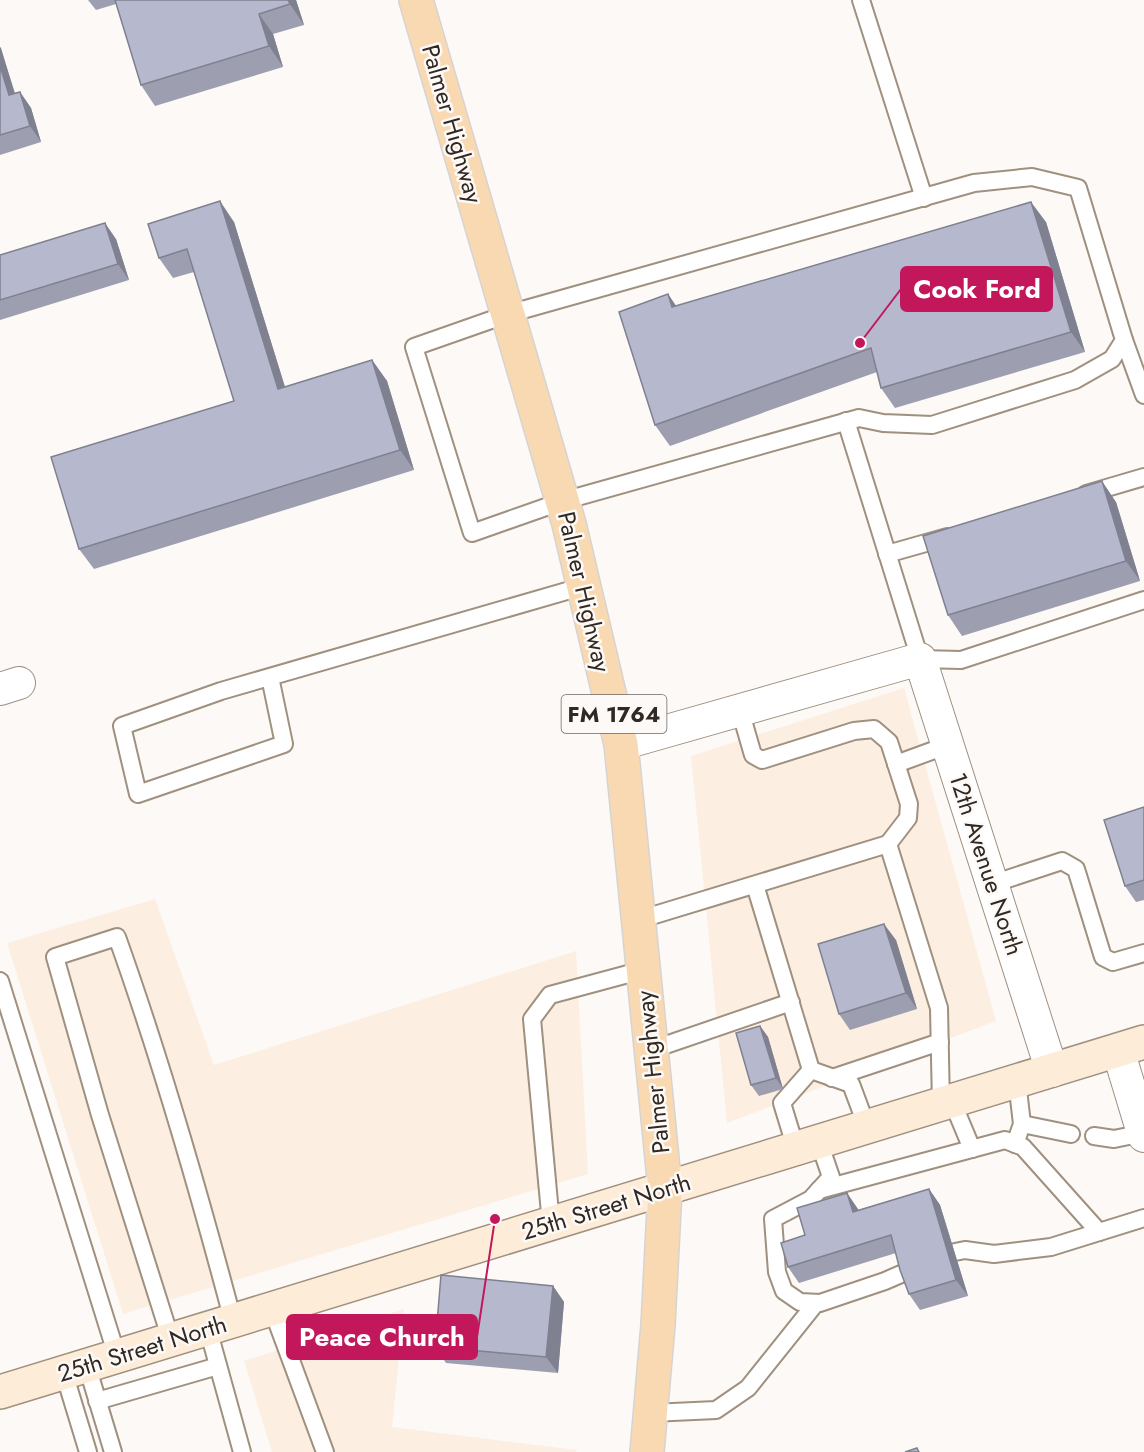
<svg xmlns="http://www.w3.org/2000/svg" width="1144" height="1452" viewBox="0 0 1144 1452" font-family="Jost,sans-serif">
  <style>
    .built { fill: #fcefe1 }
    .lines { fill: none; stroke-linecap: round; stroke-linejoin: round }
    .lane-casing { stroke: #9f907f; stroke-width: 20 }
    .street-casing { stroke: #9f907f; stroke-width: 34 }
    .secondary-casing { stroke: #9f907f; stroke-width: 36 }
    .primary-casing { stroke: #d6d4d3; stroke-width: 36 }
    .lane { stroke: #fff; stroke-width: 16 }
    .street { stroke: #fff; stroke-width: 32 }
    .secondary { stroke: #fcecd8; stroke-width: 33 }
    .primary { stroke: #f9d9b2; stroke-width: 33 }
    .wall { fill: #9d9eb0 }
    .shaded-wall { fill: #7f8190 }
    .building { fill: #b6b8cd; stroke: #7f8190; stroke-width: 1.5 }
    .labels { text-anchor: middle; stroke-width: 5; stroke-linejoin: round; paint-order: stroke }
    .shield { fill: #fdf9f6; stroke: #6e6762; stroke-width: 1.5 }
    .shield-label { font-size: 22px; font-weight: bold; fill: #302923 }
    .street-label { font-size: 24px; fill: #302923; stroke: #fdf9f6 }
    .leader { fill: none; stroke: #c2185b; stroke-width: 2 }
    .callout-dot { fill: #c2185b; stroke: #fdf9f6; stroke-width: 2 }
    .callout { fill: #c2185b; stroke: #c2185b; stroke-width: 2 }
    .callout-label { font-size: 26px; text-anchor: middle; font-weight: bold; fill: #fff }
  </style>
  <rect width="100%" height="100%" fill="#fdf9f6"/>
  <!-- built -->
  <g class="built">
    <path d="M904,688L996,1021L727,1123L691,756Z"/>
    <path d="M155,899L214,1065L576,951L588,1174L123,1314L7,943Z"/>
    <path d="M404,1309L392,1427L577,1450L576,1452H272L244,1361Z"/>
  </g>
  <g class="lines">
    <!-- lane casing -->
    <g class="lane-casing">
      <g id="lane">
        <path d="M861,0L924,198"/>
        <path d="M1032,177L1078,188L1124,340L1112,359L1075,380L932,425L883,423L859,418L563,501L472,533L414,347L508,314L974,183Z"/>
        <path d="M1124,340L1144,395"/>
        <path d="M846,421L920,659L961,660L1144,600"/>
        <path d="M1086,494L1144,477"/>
        <path d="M887,554L947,537"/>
        <path d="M270,677L284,744L138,794L122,726L221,691L584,586"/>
        <path d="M740,710L753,755L762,760L854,731L874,729L889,742L909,804L908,818L888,844"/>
        <path d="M896,764L948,745"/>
        <path d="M992,884L1062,861L1076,869L1103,957L1113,962L1144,953"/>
        <path d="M755,885L811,1070L851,1084L867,1127"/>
        <path d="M638,920L888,844L939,1008L941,1105"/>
        <path d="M0,981L117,1356"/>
        <path d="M651,1050L791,1002"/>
        <path d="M832,1078L940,1042"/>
        <path d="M952,1101L972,1149"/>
        <path d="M1022,1124L1071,1134"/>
        <path d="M1094,1136L1114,1139L1143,1133"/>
        <path d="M819,1142L831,1177L811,1199L773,1219L777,1272L784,1291L800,1302L820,1303L885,1281L908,1271"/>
        <path d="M1015,1144L1022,1124L1017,1081"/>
        <path d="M796,1149L782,1103L811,1070"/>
        <path d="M819,1190L1005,1140L1023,1147L1099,1232"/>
        <path d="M551,1224L532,1019L550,995L643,970"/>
        <path d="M955,1252L965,1250L994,1254L1051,1247L1144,1218"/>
        <path d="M272,1309L325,1452"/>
        <path d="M208,1329L242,1452"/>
        <path d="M171,1340L100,1115L55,957L117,937C162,1063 199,1192 233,1321"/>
        <path d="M87,1366L113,1452"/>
        <path d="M64,1373L88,1452"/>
        <path d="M97,1401L218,1366"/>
        <path d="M651,1413L716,1410L748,1388L816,1303"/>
      </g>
    </g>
    <!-- street casing -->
    <g class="street-casing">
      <g id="street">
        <path d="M0,689L19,683"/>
        <path d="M621,744L920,659L1052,1071"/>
        <path d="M1118,1050L1144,1136"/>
      </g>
    </g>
    <!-- secondary casing -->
    <g class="secondary-casing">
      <path id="secondary" d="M0,1392L1144,1042"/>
    </g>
    <!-- primary casing -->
    <g class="primary-casing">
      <path id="primary" d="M416,0L569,524L621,744L665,1189L658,1325L647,1452"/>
    </g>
    <!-- lane -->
    <use href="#lane" class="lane"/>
    <!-- street -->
    <use href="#street" class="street"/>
    <!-- secondary -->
    <use href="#secondary" class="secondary"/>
    <!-- primary -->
    <use href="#primary" class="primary"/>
  </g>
  <!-- wall -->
  <g class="wall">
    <path d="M88,0H296L304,25L273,34L283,67L155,106L141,85L116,4L96,10Z"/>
    <path d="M0,47L15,93L20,92L31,108L41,142L0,155Z"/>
    <path d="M234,222L285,387L372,360L387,381L414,470L94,569L79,549L234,401L194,272L173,278L159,258Z"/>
    <path d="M1046,222L1085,352L895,408L881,388L877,372L670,446L655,425L668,294L676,306Z"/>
    <path d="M116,239L129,280L0,320V255Z"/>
    <path d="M1116,502L1140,581L962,636L948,615Z"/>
    <path d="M1144,807V900L1136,902L1125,886Z"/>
    <path d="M896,940L917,1009L850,1030L839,1014Z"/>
    <path d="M760,1026L768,1037L783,1089L759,1096L751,1085Z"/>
    <path d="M929,1189L940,1205L968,1296L920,1310L909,1294L896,1253L799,1283L788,1267L805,1235L847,1193L858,1210Z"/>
    <path d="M553,1286L564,1302L558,1373L446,1363L435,1347Z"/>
  </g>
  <!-- shaded-wall -->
  <g class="shaded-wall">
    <path d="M288,0H296L304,25L290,4Z"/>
    <path d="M259,14L273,34L283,67L269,46Z"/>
    <path d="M0,47L1,48L20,111L9,95L0,66Z"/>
    <path d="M20,92L31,108L41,142L30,126Z"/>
    <path d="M220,201L234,222L292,410L278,389Z"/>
    <path d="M1031,202L1046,222L1085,352L1071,332Z"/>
    <path d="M105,223L116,239L129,280L118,264Z"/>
    <path d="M668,294L682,315L672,307Z"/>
    <path d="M372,360L387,381L414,470L400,450Z"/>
    <path d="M1102,481L1116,502L1140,581L1126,561Z"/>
    <path d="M884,924L896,940L917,1009L906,993Z"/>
    <path d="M760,1026L768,1037L783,1089L776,1078Z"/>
    <path d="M929,1189L940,1205L968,1296L956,1280Z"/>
    <path d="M847,1193L858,1209L864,1228L853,1212Z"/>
    <path d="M553,1286L564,1302L558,1373L546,1357Z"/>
  </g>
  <!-- building -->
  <g class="building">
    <path d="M115,0H288L290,4L259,14L269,46L141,85Z"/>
    <path d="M0,66L9,95L20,92L30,126L0,135Z"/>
    <path d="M220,201L278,389L372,360L400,450L79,549L51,457L234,401L187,249L159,258L148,224Z"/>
    <path d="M1031,202L1071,332L881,388L871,348L655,425L619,312L668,294L672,307Z"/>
    <path d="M105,223L118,264L0,300V255Z"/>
    <path d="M1102,481L1126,561L948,615L923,536Z"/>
    <path d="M1144,807V880L1125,886L1104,820Z"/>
    <path d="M884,924L906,993L839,1014L818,944Z"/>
    <path d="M760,1026L776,1078L751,1085L736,1033Z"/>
    <path d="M929,1189L956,1280L909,1294L900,1270L891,1235L788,1267L781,1243L805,1235L797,1208L847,1193L853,1212Z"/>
    <path d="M441,1275L553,1286L546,1357L435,1347Z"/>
    <path d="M917,1448L919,1452H905Z"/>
  </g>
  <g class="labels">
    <!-- shield labels -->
    <rect class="shield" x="561.5" y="695" width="105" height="38" rx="4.5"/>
    <g class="shield-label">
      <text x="614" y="722">FM 1764</text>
    </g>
    <!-- street labels -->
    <g class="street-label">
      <text transform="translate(452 124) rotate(74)" y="8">Palmer Highway</text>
      <text transform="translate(584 592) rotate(77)" y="8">Palmer Highway</text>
      <text transform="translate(986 864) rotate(72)" y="8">12th Avenue North</text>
      <text transform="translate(653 1072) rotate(-96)" y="8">Palmer Highway</text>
      <text transform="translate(606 1207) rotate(-17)" y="8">25th Street North</text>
      <text transform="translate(142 1349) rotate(-17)" y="8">25th Street North</text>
    </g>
  </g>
  <!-- callouts -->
  <path class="leader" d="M860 343L901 289M495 1219L477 1337"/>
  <g class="callout-dot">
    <circle cx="860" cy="343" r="6"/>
    <circle cx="495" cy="1219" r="6"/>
  </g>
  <g class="callout">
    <rect x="901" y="267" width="151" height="44" rx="6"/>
    <rect x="287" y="1315" width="190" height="44" rx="6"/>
  </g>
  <g class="callout-label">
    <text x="977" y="298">Cook Ford</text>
    <text x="382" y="1346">Peace Church</text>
  </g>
</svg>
